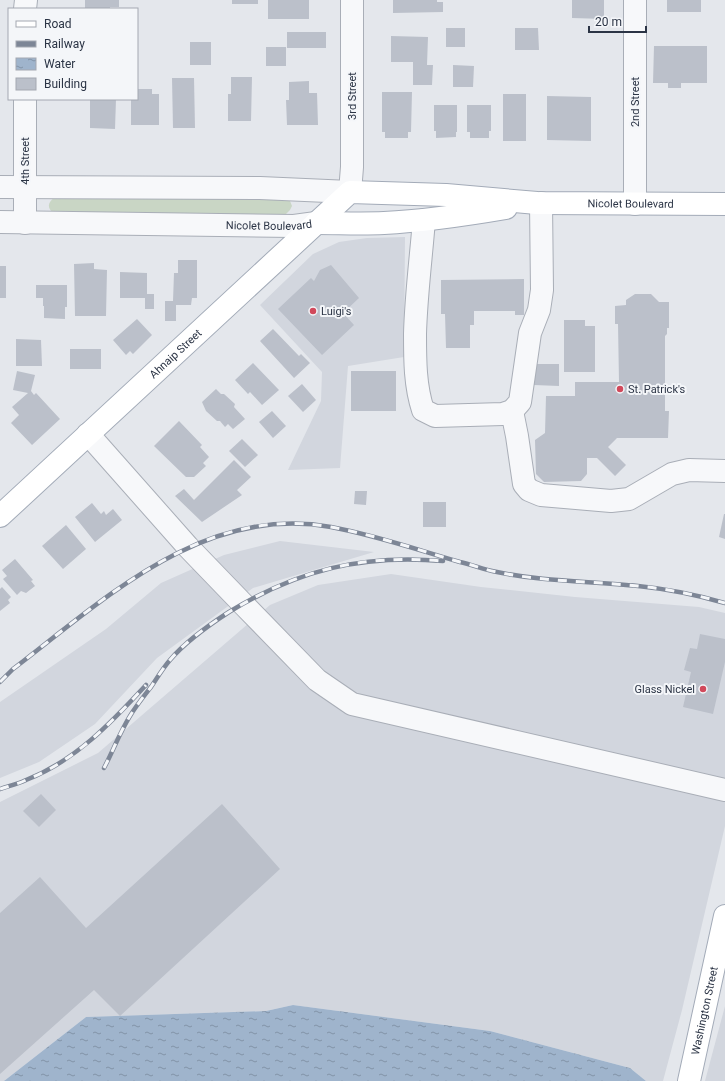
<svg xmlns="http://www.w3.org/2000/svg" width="725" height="1081" viewBox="0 0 725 1081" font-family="Roboto,sans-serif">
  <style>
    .built { fill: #d2d6de }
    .grass { fill: #c9d6c5 }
    .water { fill: url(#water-ripples) }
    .building { fill: #bbc0ca }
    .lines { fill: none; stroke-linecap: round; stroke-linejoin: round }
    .minor-casing { stroke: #a9aeb7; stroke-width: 24 }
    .major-casing { stroke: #a3abb8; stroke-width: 24 }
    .minor { stroke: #f7f8fa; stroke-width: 22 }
    .major { stroke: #fff; stroke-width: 22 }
    .rail-casing { stroke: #7d8696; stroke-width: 4.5 }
    .rail { stroke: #f4f6f9; stroke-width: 3; stroke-dasharray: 9; stroke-linecap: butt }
    .poi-dot { fill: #d1495b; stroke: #f4f6f9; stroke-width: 1.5 }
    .labels { text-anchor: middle; stroke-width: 4; stroke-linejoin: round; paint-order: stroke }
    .street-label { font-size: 11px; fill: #2b3445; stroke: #f4f6f9 }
    .poi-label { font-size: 11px; fill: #2b3445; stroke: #f4f6f9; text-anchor: start }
  </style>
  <defs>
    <pattern id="water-ripples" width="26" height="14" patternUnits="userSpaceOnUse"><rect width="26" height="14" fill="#9fb4cc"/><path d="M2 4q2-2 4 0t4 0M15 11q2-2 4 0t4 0" fill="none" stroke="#8293a7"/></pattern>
  </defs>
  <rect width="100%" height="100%" fill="#e4e7ec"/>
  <!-- built -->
  <g class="built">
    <path d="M405,237L404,357L348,366L340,468L288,470L321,401L322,372L260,305L313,254L339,242L367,238Z"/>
    <path d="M280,541L374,552L253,588L157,658L95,724L39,762L0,778V702L106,629L161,583L224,555Z"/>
    <path d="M391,574L481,587L575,597L699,607L725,613V826L682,1010L663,1081H646L630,1068L490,1031L293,1005L266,1011L86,1017L4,1081H0V802L98,753L270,605L318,585Z"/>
    <path d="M725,1006V1081H705Z"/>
  </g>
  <!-- grass -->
  <path class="grass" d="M54,198L285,199L290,201L292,206L290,210L286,214H55C47,209 47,203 54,198Z"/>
  <!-- water -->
  <path class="water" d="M293,1005L490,1031L630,1068L646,1081H4L86,1017L266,1011Z"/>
  <!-- building -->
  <g class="building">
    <path d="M85,0H119V7H110V9H85Z"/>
    <rect x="232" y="0" width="26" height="4"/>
    <rect x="268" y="0" width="41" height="19"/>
    <path d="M393,0H437V2H443V12L393,13Z"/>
    <path d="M572,0H604V19L572,18Z"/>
    <rect x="667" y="0" width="34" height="12"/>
    <rect x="446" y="28" width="19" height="19"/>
    <path d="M515,28H538L539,50H515Z"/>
    <rect x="287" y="32" width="39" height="16"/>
    <path d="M391,36L428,37L427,65H433L432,85H413V62H391Z"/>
    <rect x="190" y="42" width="21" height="23"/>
    <path d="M654,46H707V83H681V88H668V83H653Z"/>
    <rect x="266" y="47" width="20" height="19"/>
    <path d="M453,65L474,66L473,87H453Z"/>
    <path d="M231,77H252L251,121H228V94H231Z"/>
    <path d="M172,78H194L195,128H173Z"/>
    <path d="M309,81V93H317L318,125H287L286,100H289V82Z"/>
    <path d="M137,89H152V94H159V125H131V99H137Z"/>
    <path d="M382,92H412L411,132H408V138H385V132H382Z"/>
    <rect x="503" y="94" width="23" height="47"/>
    <path d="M547,96L591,97V141L547,140Z"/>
    <path d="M90,99H116L115,129L90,128Z"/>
    <path d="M434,105H457V132H456V137L436,138V131H434Z"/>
    <path d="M467,105H491V131H489V138H470V132H467Z"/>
    <path d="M178,260H197V298H192L191,305H176V321H165V301H173L174,273H178Z"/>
    <path d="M94,263V269L107,270L106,316H75L74,264Z"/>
    <path d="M331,265L359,298L343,313L354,325L322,355L278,309L311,278L314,281L320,270Z"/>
    <rect x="0" y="266" width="6" height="32"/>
    <path d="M120,272L147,273V294H154V309H145V298H120Z"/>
    <path d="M524,279V315H515V311H474V325H470V348H446L445,314H441V280Z"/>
    <path d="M36,285H67V307H65V319L44,318V306H43V298H36Z"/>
    <path d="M635,294H651L659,302H669V328H667V334L665,336V411H669L668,438H617L608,447L626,465L615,476L597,458H587V474L581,481L544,482L536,474L535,440L545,433L546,396H575V382H619L618,324H615V306L626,305V300Z"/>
    <path d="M137,319L152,335L133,354L130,351L126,355L113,340Z"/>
    <path d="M564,320H585V326H595V372H564Z"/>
    <path d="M273,329L299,356L301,354L310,363L294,378L260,341Z"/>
    <path d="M16,339L41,340L42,366H16Z"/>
    <rect x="70" y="349" width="31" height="20"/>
    <path d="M253,363L279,390L262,405L250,392L248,394L235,380Z"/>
    <path d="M533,364H559V386L534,385Z"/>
    <path d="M17,371L35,375L31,391L34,395L36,393L60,419L32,445L11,423L19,415L12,407L28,393L13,390Z"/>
    <rect x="351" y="371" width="45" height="40"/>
    <path d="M302,384L316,400L303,412L288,396Z"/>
    <path d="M216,389L221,394H224L235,404L234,407L245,419L233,429L228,424L225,427L220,421H217L206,411L202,402Z"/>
    <path d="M272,411L286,426L273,438L259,422Z"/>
    <path d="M179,421L202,445L200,447L209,457L203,463L206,466L194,477H186L154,446Z"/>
    <path d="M242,439L258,455L245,467L229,451Z"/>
    <path d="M234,460L251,477L237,490L242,495L202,522L175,496L184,489L194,500Z"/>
    <path d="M355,491H367L366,505L354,504Z"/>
    <rect x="423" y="502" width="23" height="25"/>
    <path d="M92,503L101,514L104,511L106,515L113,509L122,520L95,542L75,517Z"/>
    <path d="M724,514H725V539L719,537Z"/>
    <path d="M66,525L86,549L63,569L42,546Z"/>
    <path d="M15,559L33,580L31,581L35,586L26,593L21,591L17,595L3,579L7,576L2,570Z"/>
    <path d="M2,587L11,597L8,600L10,603L0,611V589Z"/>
    <path d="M700,634L725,639V662L713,714L683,707L691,672L684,670L690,648L697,649Z"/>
    <path d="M41,794L56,810L39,827L23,811Z"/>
    <path d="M222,804L280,869L120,1016L94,990L0,1074V913L40,877L86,928Z"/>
  </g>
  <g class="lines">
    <!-- minor casing -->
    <g class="minor-casing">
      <g id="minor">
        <path d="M635,0V204"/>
        <path d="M25,9L26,0"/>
        <path d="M0,187L260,188L350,192L352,167V0"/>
        <path d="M424,220C421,258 416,296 415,334C415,360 415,386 423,410L435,416L503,414L512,411L520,402L530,333L539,310L542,290L541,203"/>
        <path id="s1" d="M0,222L294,226L316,223"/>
        <path d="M25,223V99"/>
        <path d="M512,411L517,436L524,484L529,490L541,495L611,501L629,499L672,474L689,470L725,471"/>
        <path d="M88,434L188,547L243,604L317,680L352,704L725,790"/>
      </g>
    </g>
    <!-- major casing -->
    <g class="major-casing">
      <g id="major">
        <path d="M316,223C339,223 362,224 384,223C425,221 465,215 506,208"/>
        <path id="s2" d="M0,516L350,192L446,195L537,203L725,204"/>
        <path id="s3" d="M689,1081L725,916"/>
      </g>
    </g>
    <!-- minor -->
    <use href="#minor" class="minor"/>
    <!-- major -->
    <use href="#major" class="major"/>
    <!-- rail casing -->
    <g class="rail-casing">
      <g id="rail">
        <path d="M0,682L13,669C106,598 204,504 331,527C375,535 418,550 460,562C473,565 485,570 497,572C544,582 591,581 638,586C668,589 697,595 725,603"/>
        <path d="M104,768C113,751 120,732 130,716C136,706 144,696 151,687C157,678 163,668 170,660C186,641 209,625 229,612C298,570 362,554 443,561"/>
        <path d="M0,789C9,786 18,784 26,780C75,761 111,723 146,685"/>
      </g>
    </g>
    <!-- rail -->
    <use href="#rail" class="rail"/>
  </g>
  <!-- markers -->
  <g class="poi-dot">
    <circle cx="313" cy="311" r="4"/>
    <circle cx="620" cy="389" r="4"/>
    <circle cx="703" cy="689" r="4"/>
  </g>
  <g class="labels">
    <!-- street labels -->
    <g class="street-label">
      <text transform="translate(352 96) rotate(-90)" y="4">3rd Street</text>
      <text transform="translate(635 102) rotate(-90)" y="4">2nd Street</text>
      <text transform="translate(25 161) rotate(-90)" y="4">4th Street</text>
      <text dy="4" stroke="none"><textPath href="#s2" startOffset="758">Nicolet Boulevard</textPath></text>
      <text dy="4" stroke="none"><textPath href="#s1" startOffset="269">Nicolet Boulevard</textPath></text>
      <text dy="4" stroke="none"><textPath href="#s2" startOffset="239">Ahnaip Street</textPath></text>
      <text dy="4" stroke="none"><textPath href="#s3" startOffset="72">Washington Street</textPath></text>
    </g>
    <!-- poi labels -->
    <g class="poi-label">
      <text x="321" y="315">Luigi's</text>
      <text x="628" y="393">St. Patrick's</text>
      <text x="695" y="693" text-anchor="end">Glass Nickel</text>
    </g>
  </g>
  <!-- legend -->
  <rect x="8" y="8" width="130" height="92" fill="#f4f6f9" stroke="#a4a8b1"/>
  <rect x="16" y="21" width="20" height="6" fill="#ffffff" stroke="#a4a8b1"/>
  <text x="44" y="28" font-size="12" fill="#2b3445">Road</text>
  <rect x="16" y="41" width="20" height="6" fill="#7d8696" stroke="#a4a8b1"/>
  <text x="44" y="48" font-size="12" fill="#2b3445">Railway</text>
  <rect x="16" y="58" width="20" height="12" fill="url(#water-ripples)" stroke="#a4a8b1"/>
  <text x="44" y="68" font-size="12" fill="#2b3445">Water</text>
  <rect x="16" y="78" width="20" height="12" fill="#bbc0ca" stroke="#a4a8b1"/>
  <text x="44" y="88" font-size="12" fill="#2b3445">Building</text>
  <!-- scale -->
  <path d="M589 26v6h57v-6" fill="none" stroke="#2b3445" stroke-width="2"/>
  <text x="595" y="26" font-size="12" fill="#2b3445" stroke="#f4f6f9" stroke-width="3" paint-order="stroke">20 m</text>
</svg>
